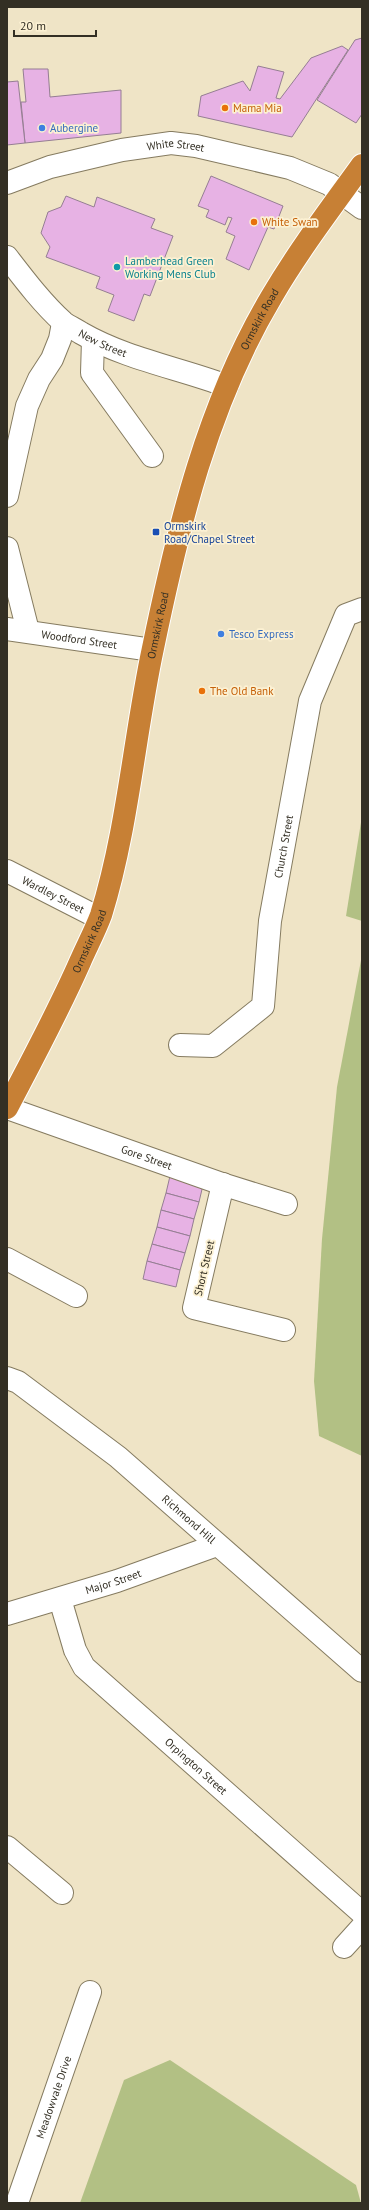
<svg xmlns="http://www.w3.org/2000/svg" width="369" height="2210" viewBox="0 0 369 2210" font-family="'PT Sans',sans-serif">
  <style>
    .green { fill: #b2c084 }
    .building { fill: #e7b2e4; stroke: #957e93 }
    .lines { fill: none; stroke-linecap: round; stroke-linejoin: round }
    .minor-casing { stroke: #857b60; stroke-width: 24 }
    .highway-casing { stroke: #fff; stroke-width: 24 }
    .minor { stroke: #fff; stroke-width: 22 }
    .highway { stroke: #c78035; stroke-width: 22 }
    .food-dot { fill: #e8710a; stroke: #fcf1d3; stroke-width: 1.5 }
    .shop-dot { fill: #3f7fe0; stroke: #fcf1d3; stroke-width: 1.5 }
    .culture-dot { fill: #0f9aa8; stroke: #fcf1d3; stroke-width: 1.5 }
    .transit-dot { fill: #1a4fb4; stroke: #fcf1d3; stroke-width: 1.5 }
    .labels { text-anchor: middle; stroke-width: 3.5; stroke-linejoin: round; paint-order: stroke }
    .food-label { font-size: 11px; fill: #c56008; stroke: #fcf1d3; text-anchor: start }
    .shop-label { font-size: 11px; fill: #366cbe; stroke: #fcf1d3; text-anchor: start }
    .street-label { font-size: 11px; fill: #332f24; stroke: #fcf1d3 }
    .culture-label { font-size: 11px; fill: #0d838f; stroke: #fcf1d3; text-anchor: start }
    .transit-label { font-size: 11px; fill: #164399; stroke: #fcf1d3; text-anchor: start }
  </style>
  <rect width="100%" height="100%" fill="#efe4c6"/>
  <!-- green -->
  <g class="green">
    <path d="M362,816V921L346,916Z"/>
    <path d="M362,955V1456L319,1436L314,1381L322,1239L337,1087Z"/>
    <path d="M170,2060L356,2185L361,2203H80L124,2080Z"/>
  </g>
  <!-- building -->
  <g class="building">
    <path d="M362,38V114L356,123L317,100L355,40Z"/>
    <path d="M342,46L348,50L292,137L198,116L201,96L243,81L250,91L258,66L284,72L276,98L280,99L311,58Z"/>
    <path d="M23,69H48L50,97L121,90V133L25,143L21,102H26Z"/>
    <path d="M18,81L25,143L7,145V82Z"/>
    <path d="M211,176L283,206L274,229L268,227L249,270L226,259L235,236L226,232L232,218L228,217L225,225L206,217L209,210L198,206Z"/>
    <path d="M66,196L94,207L97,197L155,219L151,228L173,236L150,296L144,294L134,321L108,311L114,295L96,288L100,277L46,257L50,247L41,233L48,212L61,207Z"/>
    <path d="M170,1176L203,1185L199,1202L166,1193Z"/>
    <path d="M166,1193L199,1202L194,1219L161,1210Z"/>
    <path d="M161,1210L194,1219L190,1236L157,1227Z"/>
    <path d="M157,1227L190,1236L185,1253L152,1244Z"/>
    <path d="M152,1244L185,1253L180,1270L147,1261Z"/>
    <path d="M147,1261L180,1270L176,1287L143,1279Z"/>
  </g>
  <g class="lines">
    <!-- minor casing -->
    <g class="minor-casing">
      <g id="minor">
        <path id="s1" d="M7,183L50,167L122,150L171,143L196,146L290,168L329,184L362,208"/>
        <path id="s2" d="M7,257C24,279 42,303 63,322C68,326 75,329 81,333C126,359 179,368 227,386"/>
        <path d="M93,340L92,373L152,456"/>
        <path d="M7,496L27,406L39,379L52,359L60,339L63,323"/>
        <path d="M7,548L28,631"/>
        <path id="s3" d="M7,629L152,650"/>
        <path id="s4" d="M7,871L99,918"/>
        <path id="s5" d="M180,1045L213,1046L263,1006L270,921L310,701L346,615L362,609"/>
        <path id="s6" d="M7,1108L225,1185L286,1204"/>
        <path d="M223,1184L194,1308L284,1330"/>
        <path d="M7,1259L76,1296"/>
        <path id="s7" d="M7,1378L18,1382L118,1457L362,1671"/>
        <path id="s8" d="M60,1599L75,1650L84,1667L362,1913"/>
        <path id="s9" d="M7,1614L117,1581L217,1545"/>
        <path d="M7,1847L62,1893"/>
        <path d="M344,1947L362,1927"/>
        <path id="s10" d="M17,2203L90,1992"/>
      </g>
    </g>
    <!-- highway casing -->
    <g class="highway-casing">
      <g id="highway">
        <path id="s11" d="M7,1108C32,1060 58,1012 80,962C87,946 95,931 101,915C128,828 134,737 153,648C178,527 208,403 272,296C299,250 331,208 362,165"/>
      </g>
    </g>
    <!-- minor -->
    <use href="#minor" class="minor"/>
    <!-- highway -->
    <use href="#highway" class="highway"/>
  </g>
  <!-- markers -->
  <g class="food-dot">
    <circle cx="225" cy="108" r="4"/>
    <circle cx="254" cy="222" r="4"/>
    <circle cx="202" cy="691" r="4"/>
  </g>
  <g class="shop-dot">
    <circle cx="42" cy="128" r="4"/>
    <circle cx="221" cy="634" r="4"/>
  </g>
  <circle class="culture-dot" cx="117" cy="267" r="4"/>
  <rect class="transit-dot" x="152" y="528" width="8" height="8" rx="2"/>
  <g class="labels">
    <!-- food labels -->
    <g class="food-label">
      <text x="233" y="112">Mama Mia</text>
      <text x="262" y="226">White Swan</text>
      <text x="210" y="695">The Old Bank</text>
    </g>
    <!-- shop labels -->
    <g class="shop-label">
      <text x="50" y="132">Aubergine</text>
      <text x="229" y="638">Tesco Express</text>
    </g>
    <!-- street labels -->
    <g class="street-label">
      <text dy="4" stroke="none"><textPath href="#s1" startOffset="174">White Street</textPath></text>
      <text dy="4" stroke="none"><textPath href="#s11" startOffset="834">Ormskirk Road</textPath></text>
      <text dy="4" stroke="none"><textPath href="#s2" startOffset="131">New Street</textPath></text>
      <text dy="4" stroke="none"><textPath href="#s11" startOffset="510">Ormskirk Road</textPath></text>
      <text dy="4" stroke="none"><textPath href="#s3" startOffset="73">Woodford Street</textPath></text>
      <text dy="4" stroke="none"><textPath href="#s5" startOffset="258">Church Street</textPath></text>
      <text dy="4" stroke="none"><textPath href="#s4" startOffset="52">Wardley Street</textPath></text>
      <text dy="4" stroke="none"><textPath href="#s11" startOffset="186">Ormskirk Road</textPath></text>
      <text dy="4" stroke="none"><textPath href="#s6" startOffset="148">Gore Street</textPath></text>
      <text transform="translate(204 1268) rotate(-77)" y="4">Short Street</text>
      <text dy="4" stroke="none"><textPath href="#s7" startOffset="231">Richmond Hill</textPath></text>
      <text dy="4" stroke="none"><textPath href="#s9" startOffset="111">Major Street</textPath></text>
      <text dy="4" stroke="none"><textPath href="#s8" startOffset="222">Orpington Street</textPath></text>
      <text dy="4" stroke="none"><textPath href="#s10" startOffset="112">Meadowvale Drive</textPath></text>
    </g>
    <!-- culture labels -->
    <g class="culture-label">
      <text x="125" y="265">Lamberhead Green<tspan x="125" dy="13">Working Mens Club</tspan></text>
    </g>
    <!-- transit labels -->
    <g class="transit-label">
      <text x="164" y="530">Ormskirk<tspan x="164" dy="13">Road/Chapel Street</tspan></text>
    </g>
  </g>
  <!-- border -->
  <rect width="369" height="2210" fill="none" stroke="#332f24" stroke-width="16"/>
  <!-- scale -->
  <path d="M14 30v6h82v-6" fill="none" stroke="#332f24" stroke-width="2"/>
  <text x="20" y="30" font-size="12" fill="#332f24" stroke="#fcf1d3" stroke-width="3" paint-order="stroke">20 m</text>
</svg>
